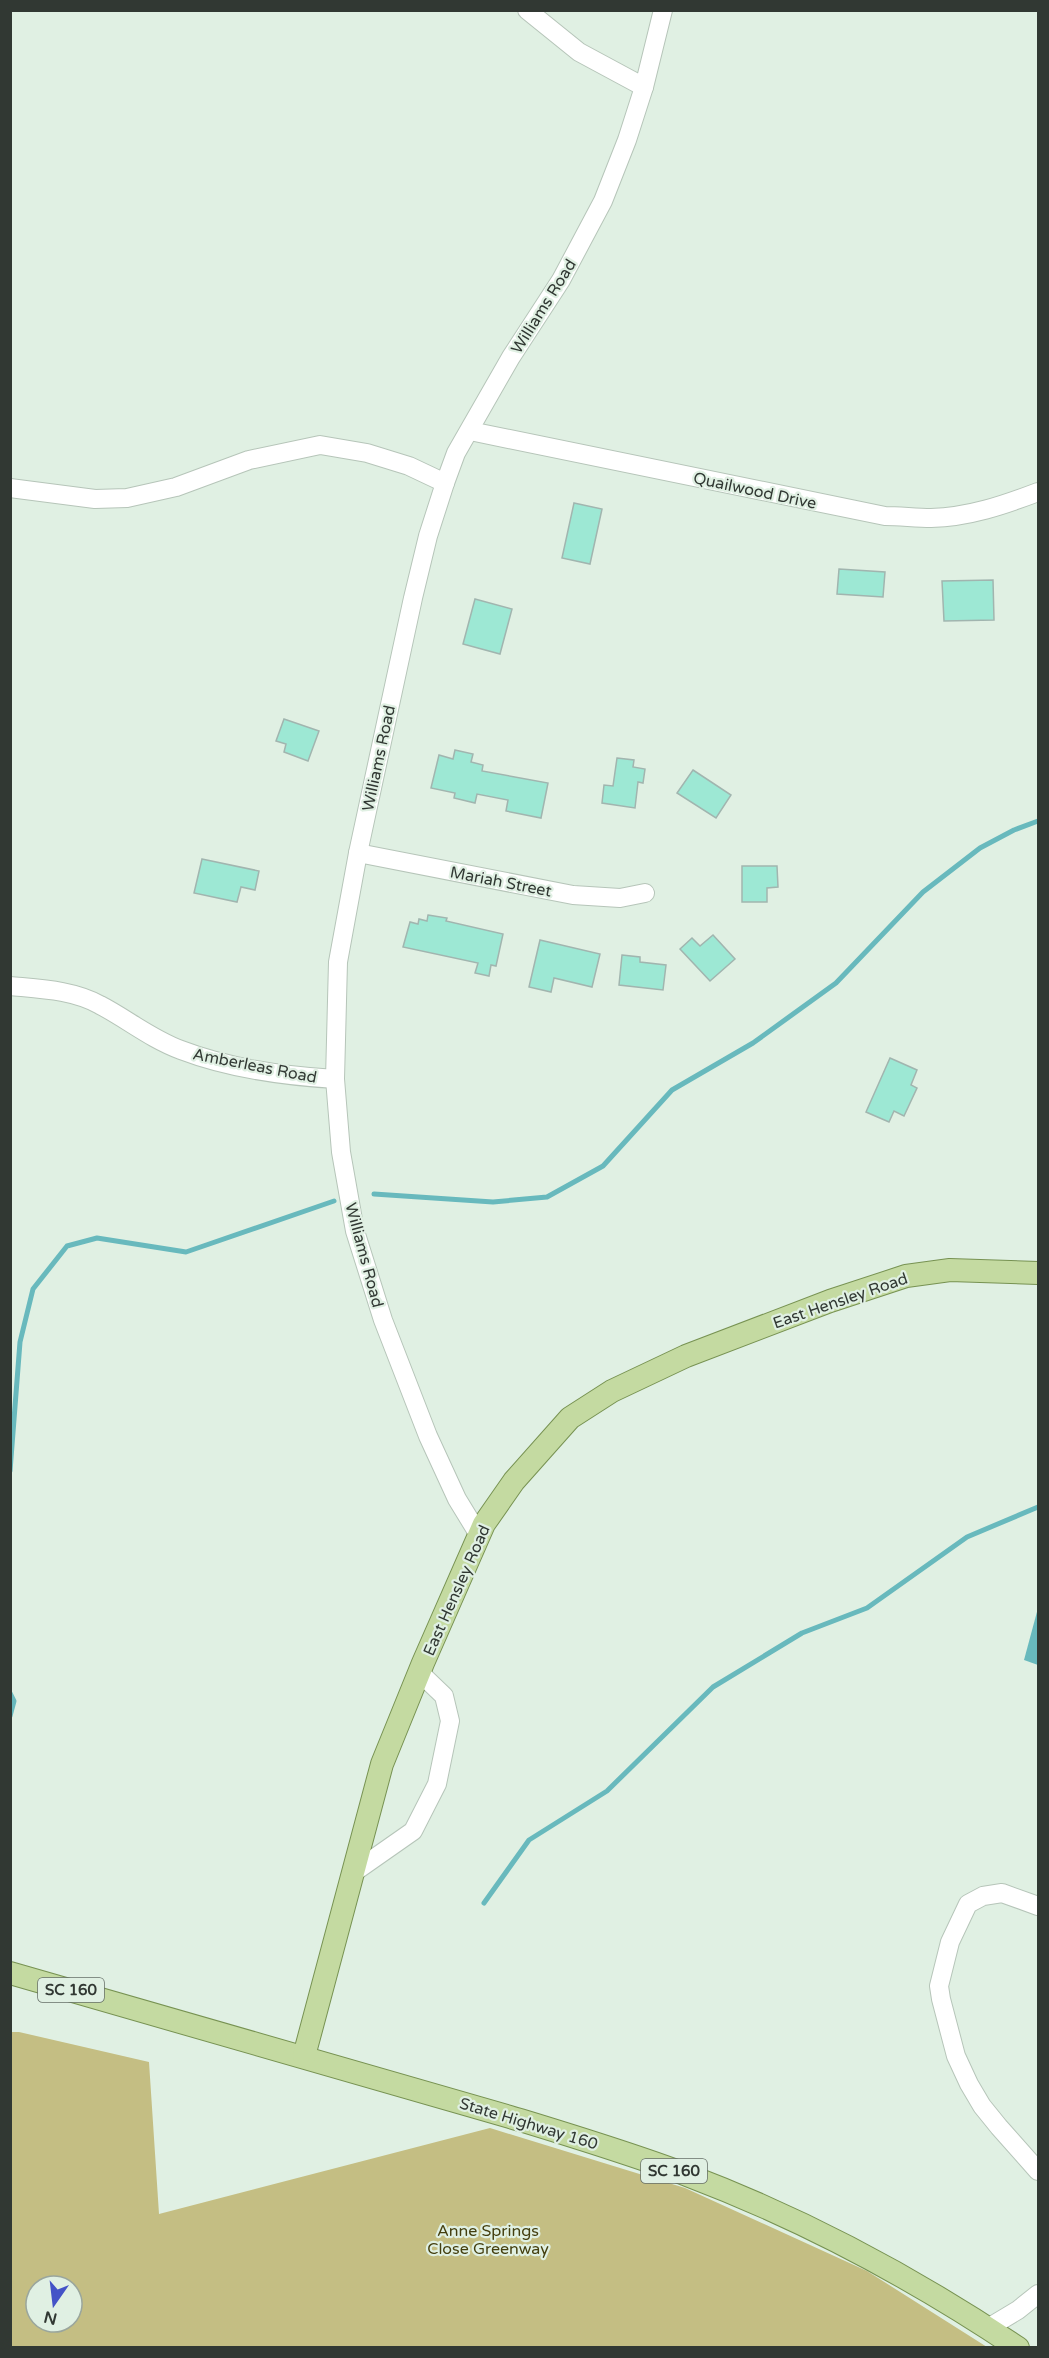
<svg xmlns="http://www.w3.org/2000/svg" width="1049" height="2358" viewBox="0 0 1049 2358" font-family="'Varela Round',sans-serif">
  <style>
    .green { fill: #c4be83; fill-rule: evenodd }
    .water { fill: #68b9bd }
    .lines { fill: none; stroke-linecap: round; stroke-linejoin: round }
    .stream { stroke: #68b9bd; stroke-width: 5 }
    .building { fill: #9de8d4; stroke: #a1b5af; stroke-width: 1.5 }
    .minor-casing { stroke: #b6c5b9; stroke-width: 20 }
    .major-casing { stroke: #779252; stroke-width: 24 }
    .minor { stroke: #fff; stroke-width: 18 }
    .major { stroke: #c4daa1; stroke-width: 22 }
    .labels { text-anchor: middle; stroke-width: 4.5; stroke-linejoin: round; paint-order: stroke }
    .shield { fill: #e0f0e3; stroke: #666f68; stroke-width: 1.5 }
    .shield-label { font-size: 15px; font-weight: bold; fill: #313833 }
    .street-label { font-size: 16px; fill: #313833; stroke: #e0f0e3 }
    .park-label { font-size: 16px; fill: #443f0f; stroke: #e0f0e3 }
  </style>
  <rect width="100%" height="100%" fill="#e0f0e3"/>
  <!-- green -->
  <path class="green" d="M11,2032H19L149,2062L159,2214L490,2128L685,2188L867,2271L987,2347H11ZM36,2286H72V2322H36Z"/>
  <!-- water -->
  <path class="water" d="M1038,1608V1665L1024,1660Z"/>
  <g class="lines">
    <!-- stream -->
    <g class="stream">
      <path d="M374,1194L493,1202L547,1197L603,1166L672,1090L753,1043L836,983L923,892L980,848L1014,830L1038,821"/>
      <path d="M10,1471L20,1342L33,1289L67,1246L97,1238L186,1252L334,1201"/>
      <path d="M10,1693L14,1701L10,1716"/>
      <path d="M484,1903L529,1840L607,1791L713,1687L802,1633L867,1608L967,1537L1038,1507"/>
    </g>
  </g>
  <!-- building -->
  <g class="building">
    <path d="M574,503L602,509L590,564L562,558Z"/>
    <path d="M839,569L885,572L883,597L837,594Z"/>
    <path d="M993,580L994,620L944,621L942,581Z"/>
    <path d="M475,599L512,609L500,654L463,644Z"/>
    <path d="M284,719L319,731L308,761L284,752L286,744L276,741Z"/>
    <path d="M455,750L473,754L471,762L483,765L482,771L548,783L541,818L506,811L508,800L477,794L475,803L454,798L455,793L431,788L439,755L453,759Z"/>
    <path d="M617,758L634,760L633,767L645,769L643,783L638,782L635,808L602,803L604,785L613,786Z"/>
    <path d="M693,770L731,795L716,818L677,793Z"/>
    <path d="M202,859L259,871L255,890L241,887L237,902L194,893Z"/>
    <path d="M742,866H777L778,887L767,888V902H742Z"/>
    <path d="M428,915L447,918L446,921L503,934L496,966L491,965L489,976L475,973L478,963L403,947L410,922L418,924L419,919L427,921Z"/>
    <path d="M713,935L735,959L710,981L680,949L692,938L700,946Z"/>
    <path d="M540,940L600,954L592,987L554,978L551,992L529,987Z"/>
    <path d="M622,955L640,957V962L666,965L663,990L619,985Z"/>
    <path d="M890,1058L917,1070L911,1085L917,1088L904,1116L894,1111L889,1122L866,1112Z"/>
  </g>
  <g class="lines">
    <!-- minor casing -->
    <g class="minor-casing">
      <g id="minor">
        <path d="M527,10L579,52L644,87"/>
        <path d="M470,431L885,516C900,516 916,518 931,518C969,517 1004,505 1038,492"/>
        <path d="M10,488L95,499L127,498L176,487L249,460L320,445L367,453L409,466L445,483"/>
        <path d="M358,853L573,895L620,898L645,893"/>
        <path d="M10,986C41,989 73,990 100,1005C127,1019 151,1039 181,1050C228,1068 284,1076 335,1079"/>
        <path d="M479,1535L457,1499L428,1436L383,1320L355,1231L341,1152L335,1079L338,962L358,853L413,598L428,536L445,483L456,453L511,357L561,280L603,201L627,140L644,87L663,10"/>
        <path d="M353,1873L413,1831L437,1784L450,1721L444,1696L419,1672"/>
        <path d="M1038,1906L1002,1893L983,1896L968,1904L950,1942L939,1986L941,1999L956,2056L969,2084L982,2106L999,2127L1038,2171"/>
        <path d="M988,2328L1018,2310L1038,2294"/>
      </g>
    </g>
    <!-- major casing -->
    <g class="major-casing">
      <g id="major">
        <path d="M10,1973L510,2117C569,2135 629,2153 687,2175C803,2219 915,2279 1018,2348"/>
        <path d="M304,2056L382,1764L423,1663L484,1524L514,1481L570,1418L612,1391L686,1356L830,1301L906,1276L950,1270L1038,1273"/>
      </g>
    </g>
    <!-- minor -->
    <use href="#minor" class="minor"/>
    <!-- major -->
    <use href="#major" class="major"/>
  </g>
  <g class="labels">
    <!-- shield labels -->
    <g class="shield">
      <rect x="38" y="1978" width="66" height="24" rx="4.5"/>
      <rect x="641" y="2159" width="66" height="24" rx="4.5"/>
    </g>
    <g class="shield-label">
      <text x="71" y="1995">SC 160</text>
      <text x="674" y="2176">SC 160</text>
    </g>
    <!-- street labels -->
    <g class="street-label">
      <text transform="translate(543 306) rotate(-58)" y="6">Williams Road</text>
      <text transform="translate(755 490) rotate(12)" y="6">Quailwood Drive</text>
      <text transform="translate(378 758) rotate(-78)" y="6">Williams Road</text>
      <text transform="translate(501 881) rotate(11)" y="6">Mariah Street</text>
      <text transform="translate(255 1065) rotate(11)" y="6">Amberleas Road</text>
      <text transform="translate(365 1255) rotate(75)" y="6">Williams Road</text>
      <text transform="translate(840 1300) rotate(-19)" y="6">East Hensley Road</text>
      <text transform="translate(456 1590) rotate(-66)" y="6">East Hensley Road</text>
      <text transform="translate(529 2123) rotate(17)" y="6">State Highway 160</text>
    </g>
    <!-- park labels -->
    <g class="park-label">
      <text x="488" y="2236">Anne Springs<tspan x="488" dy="18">Close Greenway</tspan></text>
    </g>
  </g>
  <!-- border -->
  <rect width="1049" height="2358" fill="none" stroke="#313833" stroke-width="24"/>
  <!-- north arrow -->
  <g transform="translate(54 2304) rotate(194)"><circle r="28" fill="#e0f0e3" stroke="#9aa69d" stroke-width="1.5"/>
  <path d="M0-4.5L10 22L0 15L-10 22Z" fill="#4453c7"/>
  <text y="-9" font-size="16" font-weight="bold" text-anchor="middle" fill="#313833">N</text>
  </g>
</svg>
